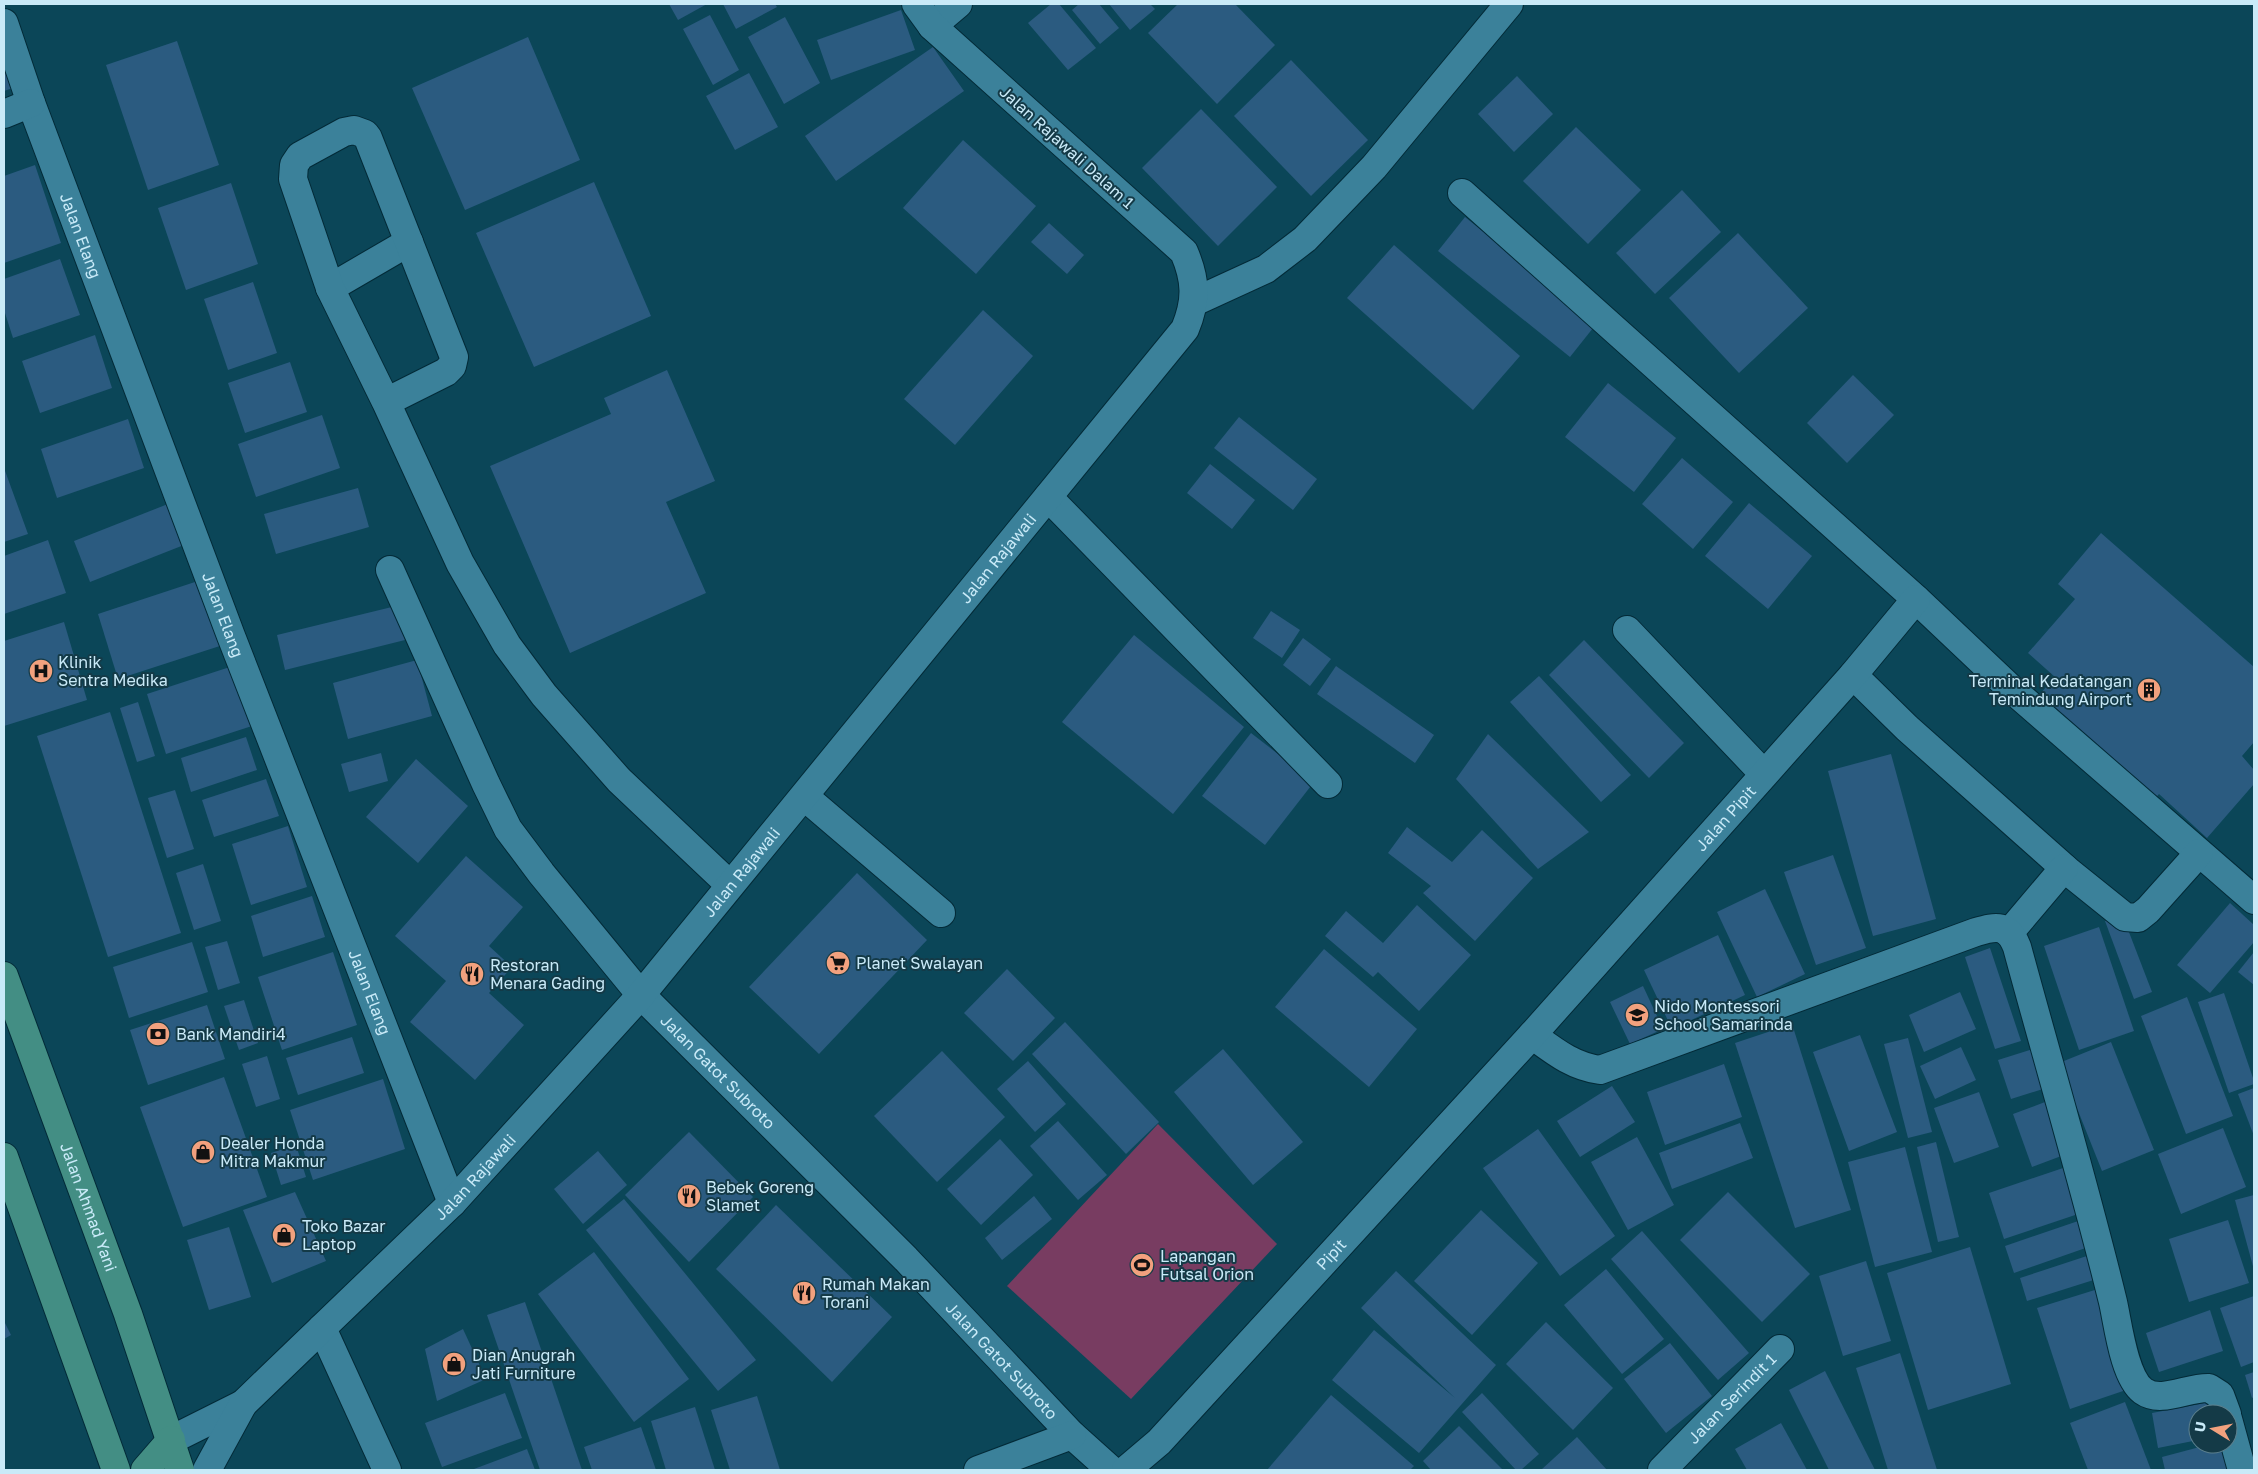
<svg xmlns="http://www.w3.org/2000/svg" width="2258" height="1474" viewBox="0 0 2258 1474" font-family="'Golos Text',sans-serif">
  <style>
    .green { fill: #783c61 }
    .building { fill: #2b5b80 }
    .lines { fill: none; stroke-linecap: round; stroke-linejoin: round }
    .minor-casing { stroke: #032a37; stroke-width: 30 }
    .major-casing { stroke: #032a37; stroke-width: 30 }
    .minor { stroke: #3b819a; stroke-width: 28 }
    .major { stroke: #438e84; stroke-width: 28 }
    .labels { text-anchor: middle; stroke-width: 4; stroke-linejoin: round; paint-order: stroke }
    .street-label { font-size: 16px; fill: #c9eaf8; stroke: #143a47 }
    .poi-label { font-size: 16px; fill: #c9eaf8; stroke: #143a47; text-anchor: start }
  </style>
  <rect width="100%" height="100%" fill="#0b4658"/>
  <!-- green -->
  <path class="green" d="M1158,1124L1277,1244L1131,1399L1007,1286Z"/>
  <!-- building -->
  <g class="building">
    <path d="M669,4H707L678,20Z"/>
    <path d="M723,4H775L777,7L736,29Z"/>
    <path d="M1051,4H1059L1096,48L1068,70L1028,23Z"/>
    <path d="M1079,4H1099L1119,28L1100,44L1072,10Z"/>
    <path d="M1109,4H1150L1155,9L1130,30Z"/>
    <path d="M1178,4H1235L1275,45L1217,104L1148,33Z"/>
    <path d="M901,10L915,50L831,80L817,40Z"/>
    <path d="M710,15L739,70L713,85L683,29Z"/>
    <path d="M785,17L820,83L784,104L748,37Z"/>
    <path d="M4,30L22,85L4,91Z"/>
    <path d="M528,37L580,160L465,210L412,88Z"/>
    <path d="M177,41L219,165L148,190L106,65Z"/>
    <path d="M933,47L964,91L836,181L805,136Z"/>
    <path d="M1291,60L1368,140L1311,196L1234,116Z"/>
    <path d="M749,73L778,127L735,150L706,96Z"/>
    <path d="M1517,76L1553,114L1514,152L1478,114Z"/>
    <path d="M1201,109L1277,187L1218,246L1142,168Z"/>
    <path d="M1576,127L1641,190L1588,244L1523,181Z"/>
    <path d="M963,140L1036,206L976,274L903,208Z"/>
    <path d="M35,165L61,243L4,263V176Z"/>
    <path d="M594,182L651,316L534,367L476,233Z"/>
    <path d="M231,183L258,264L186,290L158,208Z"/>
    <path d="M1682,190L1721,232L1655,294L1616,253Z"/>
    <path d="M1465,217L1597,323L1570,357L1438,251Z"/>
    <path d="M1049,223L1084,255L1067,274L1031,242Z"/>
    <path d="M1738,233L1808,308L1739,373L1669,298Z"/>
    <path d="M1394,245L1520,356L1473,410L1347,298Z"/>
    <path d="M60,259L80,315L13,338L4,310V279Z"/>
    <path d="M253,282L277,353L228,370L204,299Z"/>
    <path d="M983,310L1033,356L955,445L904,399Z"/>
    <path d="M95,335L112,388L40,413L22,361Z"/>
    <path d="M290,362L307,412L245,433L228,383Z"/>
    <path d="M667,370L715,481L666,502L706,593L570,653L490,466L611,414L604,398Z"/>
    <path d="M1853,375L1894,415L1847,463L1807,423Z"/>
    <path d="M1608,383L1676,438L1634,492L1565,437Z"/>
    <path d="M322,415L340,468L256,497L238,444Z"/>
    <path d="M1239,417L1317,479L1293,510L1214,448Z"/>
    <path d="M128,419L144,468L57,498L41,449Z"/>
    <path d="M1682,458L1733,502L1693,549L1642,504Z"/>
    <path d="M1210,464L1255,500L1232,529L1187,493Z"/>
    <path d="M4,468L28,534L4,542Z"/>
    <path d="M358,488L369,527L276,554L264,514Z"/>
    <path d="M173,502L189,543L90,582L74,541Z"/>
    <path d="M1749,503L1812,556L1768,609L1705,556Z"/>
    <path d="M2101,533L2254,667V742L2242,756L2254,770V784L2207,838L2159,794L2150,804L2033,702L2055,677L2028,653L2075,599L2058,584Z"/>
    <path d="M48,540L66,593L4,614V556Z"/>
    <path d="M204,579L226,644L118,679L98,614Z"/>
    <path d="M396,606L405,640L285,670L277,635Z"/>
    <path d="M1271,611L1300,630L1282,658L1253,638Z"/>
    <path d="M64,622L87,700L4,726V641Z"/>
    <path d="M1134,635L1244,727L1173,814L1062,722Z"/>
    <path d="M1303,638L1331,659L1310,686L1283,665Z"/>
    <path d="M1584,640L1684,743L1649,778L1549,675Z"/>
    <path d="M417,660L432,716L348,739L333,683Z"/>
    <path d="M236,665L255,725L166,754L147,694Z"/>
    <path d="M1336,666L1434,735L1415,763L1317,694Z"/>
    <path d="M1539,676L1631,775L1601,802L1510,702Z"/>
    <path d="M138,702L155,756L137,762L120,708Z"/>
    <path d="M110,712L181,933L108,957L37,736Z"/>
    <path d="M1251,733L1314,782L1265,845L1202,796Z"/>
    <path d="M1488,734L1589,832L1538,869L1456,779Z"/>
    <path d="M246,737L257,770L191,792L181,758Z"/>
    <path d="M381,753L388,781L349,792L341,764Z"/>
    <path d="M1891,754L1936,919L1873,936L1828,771Z"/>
    <path d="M416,759L468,806L418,863L366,817Z"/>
    <path d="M266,779L279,816L214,837L202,800Z"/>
    <path d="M175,790L194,849L167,858L148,798Z"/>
    <path d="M288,826L307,887L251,905L232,844Z"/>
    <path d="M1407,827L1452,862L1482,830L1533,878L1475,941L1423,893L1431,886L1388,853Z"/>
    <path d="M1833,855L1866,948L1816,965L1784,872Z"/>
    <path d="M466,856L523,907L489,946L512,967L489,993L524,1025L475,1080L410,1022L446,981L395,936Z"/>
    <path d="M203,864L221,921L194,930L176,873Z"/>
    <path d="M857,873L927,940L819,1054L749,987Z"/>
    <path d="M1765,889L1805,974L1757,997L1717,912Z"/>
    <path d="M312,896L325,937L263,957L251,916Z"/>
    <path d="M2230,903L2254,925V942L2210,993L2177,965Z"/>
    <path d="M1417,905L1471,955L1419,1011L1378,972L1373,977L1325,936L1346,911L1383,943Z"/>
    <path d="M2122,914L2152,992L2134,999L2105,921Z"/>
    <path d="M2099,927L2134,1031L2079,1050L2044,946Z"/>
    <path d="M1718,935L1745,995L1672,1029L1644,970Z"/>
    <path d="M227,941L240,983L218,990L205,947Z"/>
    <path d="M192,942L208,992L129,1018L113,967Z"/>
    <path d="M1990,948L2021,1041L1995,1049L1965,957Z"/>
    <path d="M1324,949L1417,1029L1369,1087L1275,1007Z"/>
    <path d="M333,952L357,1025L282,1050L258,977Z"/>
    <path d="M2254,952V985L2238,972Z"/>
    <path d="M1007,969L1055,1018L1013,1061L964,1013Z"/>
    <path d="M1643,986L1663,1029L1630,1044L1610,1002Z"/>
    <path d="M1960,992L1976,1029L1924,1052L1909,1015Z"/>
    <path d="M2224,993L2254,1081V1084L2229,1093L2198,1002Z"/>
    <path d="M2187,997L2233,1116L2186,1134L2141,1016Z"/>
    <path d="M244,1000L258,1043L239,1050L224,1006Z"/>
    <path d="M207,1005L225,1059L148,1085L130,1030Z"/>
    <path d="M1065,1022L1159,1122L1126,1154L1032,1054Z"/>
    <path d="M1792,1024L1851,1210L1795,1228L1735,1043Z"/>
    <path d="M1860,1035L1897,1132L1849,1151L1813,1052Z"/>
    <path d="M352,1037L364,1073L298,1095L286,1058Z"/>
    <path d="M1908,1038L1932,1132L1908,1138L1884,1044Z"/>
    <path d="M2111,1042L2154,1150L2102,1171L2059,1063Z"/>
    <path d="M1961,1047L1976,1080L1935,1099L1920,1066Z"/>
    <path d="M1223,1049L1303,1142L1253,1185L1174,1092Z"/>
    <path d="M2033,1049L2046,1088L2011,1099L1998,1060Z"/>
    <path d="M942,1051L1005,1117L937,1182L874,1116Z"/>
    <path d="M267,1056L280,1099L256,1107L242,1064Z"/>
    <path d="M1028,1061L1066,1104L1035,1132L997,1089Z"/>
    <path d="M1724,1064L1742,1117L1665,1145L1647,1092Z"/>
    <path d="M224,1077L267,1197L183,1227L140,1107Z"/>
    <path d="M383,1079L405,1149L313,1180L290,1110Z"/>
    <path d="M1612,1086L1635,1122L1580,1157L1557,1121Z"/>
    <path d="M2254,1088V1136L2238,1094Z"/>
    <path d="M1979,1092L1999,1147L1954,1163L1934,1108Z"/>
    <path d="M2045,1102L2064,1155L2032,1167L2013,1114Z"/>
    <path d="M1058,1121L1107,1175L1078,1200L1030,1146Z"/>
    <path d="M1740,1123L1753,1158L1672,1189L1659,1153Z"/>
    <path d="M2223,1128L2246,1187L2181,1214L2158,1154Z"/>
    <path d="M1538,1129L1615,1236L1560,1276L1483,1168Z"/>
    <path d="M689,1132L753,1197L689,1262L625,1195Z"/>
    <path d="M1637,1137L1674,1205L1628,1230L1591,1162Z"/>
    <path d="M1000,1139L1033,1175L981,1225L947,1189Z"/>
    <path d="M1936,1142L1959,1237L1938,1242L1917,1147Z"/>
    <path d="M296,1145L306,1177L281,1185L271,1153Z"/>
    <path d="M1905,1147L1932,1252L1875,1267L1848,1162Z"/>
    <path d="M598,1151L627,1185L583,1224L554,1189Z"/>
    <path d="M2069,1166L2084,1212L2004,1239L1989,1193Z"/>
    <path d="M295,1192L326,1261L272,1283L243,1210Z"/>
    <path d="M1728,1192L1810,1274L1762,1322L1680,1240Z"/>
    <path d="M2254,1195V1270L2235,1200Z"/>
    <path d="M1034,1196L1052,1219L1002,1260L985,1238Z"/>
    <path d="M624,1199L756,1360L718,1391L586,1230Z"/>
    <path d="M776,1205L892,1317L832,1382L716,1269Z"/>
    <path d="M1481,1210L1538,1263L1472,1335L1414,1281Z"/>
    <path d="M2087,1218L2097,1244L2014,1273L2005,1246Z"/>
    <path d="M2228,1220L2249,1283L2189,1302L2169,1239Z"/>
    <path d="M229,1227L251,1297L209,1310L187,1240Z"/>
    <path d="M1642,1231L1749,1353L1718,1380L1611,1259Z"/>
    <path d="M1970,1247L2011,1384L1928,1410L1887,1273Z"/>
    <path d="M594,1252L689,1379L634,1422L538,1294Z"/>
    <path d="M2096,1253L2103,1277L2027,1301L2020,1278Z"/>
    <path d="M1866,1261L1891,1341L1843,1356L1819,1276Z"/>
    <path d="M1606,1269L1664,1339L1622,1374L1564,1305Z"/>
    <path d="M1396,1271L1496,1365L1419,1453L1332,1380L1374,1330L1455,1398L1361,1308Z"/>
    <path d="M2098,1289L2129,1389L2070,1409L2037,1308Z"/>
    <path d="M2254,1296V1362L2241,1367L2220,1308Z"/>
    <path d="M525,1302L582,1470H540L487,1315Z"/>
    <path d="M2210,1310L2223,1351L2159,1372L2146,1333Z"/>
    <path d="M4,1321L11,1335L4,1339Z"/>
    <path d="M1546,1322L1613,1388L1573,1430L1506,1364Z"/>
    <path d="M463,1329L486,1379L437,1401L425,1349Z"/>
    <path d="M1670,1343L1712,1396L1666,1433L1624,1379Z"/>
    <path d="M1900,1353L1937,1470H1888L1856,1368Z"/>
    <path d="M1825,1371L1875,1470H1829L1789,1390Z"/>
    <path d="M2254,1372V1397L2252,1398L2245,1375Z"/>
    <path d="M505,1393L522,1438L442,1467L425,1423Z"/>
    <path d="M1482,1393L1539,1454L1521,1470H1516L1462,1412Z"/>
    <path d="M1331,1395L1414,1466L1410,1470H1267Z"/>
    <path d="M757,1396L780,1470H730L711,1410Z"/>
    <path d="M2216,1401L2219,1414H2198V1440L2158,1448L2152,1413Z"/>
    <path d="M2125,1402L2151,1470H2088L2070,1423Z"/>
    <path d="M695,1407L715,1470H666L651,1421Z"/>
    <path d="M1781,1423L1807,1470H1747L1735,1449Z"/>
    <path d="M1459,1426L1503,1470H1431L1423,1461Z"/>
    <path d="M641,1427L656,1470H592L584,1447Z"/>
    <path d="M1577,1437L1607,1470H1541Z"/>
    <path d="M2211,1444H2228L2234,1470H2165L2162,1457Z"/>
    <path d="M527,1449L535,1470H474V1469Z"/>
  </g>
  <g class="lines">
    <!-- minor casing -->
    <g class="minor-casing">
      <g id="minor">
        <path id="s1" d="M4,23L31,103L231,636L452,1203"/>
        <path d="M932,26L958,4"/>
        <path d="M4,114L31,103"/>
        <path d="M1462,193L1916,599L2009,687L2254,900"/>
        <path d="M330,288L409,242"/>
        <path d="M1194,302L1266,269L1305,239L1374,167L1509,4"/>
        <path d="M386,402L446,372L452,366L454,357L368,138L365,134L354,130L344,132L300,156L294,165L293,179L330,288L386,402L460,563L507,645L544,695L619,780L730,885"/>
        <path d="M1048,497L1328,784"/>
        <path id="s2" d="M390,570L486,784L508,829L541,873L641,995L906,1259L1072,1435L1111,1470"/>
        <path d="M1627,630L1763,773"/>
        <path d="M1853,675L1907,728L2069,872L2125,917L2138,918L2148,910L2199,853"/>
        <path d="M805,797L941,913"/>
        <path d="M2009,933L2064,868"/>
        <path d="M1532,1035C1554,1051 1572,1066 1600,1070L1976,932C1997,926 2008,924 2017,947C2049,1065 2084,1183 2113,1302C2118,1324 2124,1377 2143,1391C2161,1404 2188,1387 2209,1388L2220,1395L2227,1414"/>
        <path d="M322,1328L387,1470"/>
        <path d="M2228,1419L2242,1470"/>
        <path d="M171,1440L243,1404"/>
        <path id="s3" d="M207,1470L243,1404L452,1203L641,995L1185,329C1197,300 1196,280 1184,252L932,26L916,4"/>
        <path d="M978,1470L1072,1435"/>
        <path id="s4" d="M1126,1470L1159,1442L1532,1035L1853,675L1916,599"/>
        <path id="s5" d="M1662,1470L1780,1349"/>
      </g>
    </g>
    <!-- major casing -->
    <g class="major-casing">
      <g id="major">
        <path id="s6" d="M4,976L128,1314L180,1470"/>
        <path d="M4,1157L116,1470"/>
        <path d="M145,1470L171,1440"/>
      </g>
    </g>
    <!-- minor -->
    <use href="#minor" class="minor"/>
    <!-- major -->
    <use href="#major" class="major"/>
  </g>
  <!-- icons -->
  <defs>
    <g id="hospital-disc" transform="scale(1.25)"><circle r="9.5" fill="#f2a17e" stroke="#143a47"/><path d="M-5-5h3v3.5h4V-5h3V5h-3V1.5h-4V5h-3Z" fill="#111"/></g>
    <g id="building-disc" transform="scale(1.25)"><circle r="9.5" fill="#f2a17e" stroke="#143a47"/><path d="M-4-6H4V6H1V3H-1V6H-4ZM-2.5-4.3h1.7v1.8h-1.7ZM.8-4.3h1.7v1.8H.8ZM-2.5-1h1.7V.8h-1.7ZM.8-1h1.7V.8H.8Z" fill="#111"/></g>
    <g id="supermarket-disc" transform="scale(1.25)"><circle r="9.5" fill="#f2a17e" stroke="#143a47"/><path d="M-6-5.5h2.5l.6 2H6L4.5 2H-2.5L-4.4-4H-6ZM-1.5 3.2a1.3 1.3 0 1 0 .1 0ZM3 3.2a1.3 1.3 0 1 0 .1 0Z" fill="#111"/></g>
    <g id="restaurant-disc" transform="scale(1.25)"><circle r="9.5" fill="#f2a17e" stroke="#143a47"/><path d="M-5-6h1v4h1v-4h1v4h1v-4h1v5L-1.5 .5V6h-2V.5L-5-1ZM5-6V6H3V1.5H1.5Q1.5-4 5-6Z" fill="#111"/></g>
    <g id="school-disc" transform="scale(1.25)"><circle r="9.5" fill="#f2a17e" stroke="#143a47"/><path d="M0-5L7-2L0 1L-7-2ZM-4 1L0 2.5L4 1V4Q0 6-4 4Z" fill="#111"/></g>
    <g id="bank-disc" transform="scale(1.25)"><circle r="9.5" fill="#f2a17e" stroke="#143a47"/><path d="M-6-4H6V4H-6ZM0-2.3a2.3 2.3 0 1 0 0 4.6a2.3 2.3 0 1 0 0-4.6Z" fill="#111"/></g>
    <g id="shop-disc" transform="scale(1.25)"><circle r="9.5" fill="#f2a17e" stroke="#143a47"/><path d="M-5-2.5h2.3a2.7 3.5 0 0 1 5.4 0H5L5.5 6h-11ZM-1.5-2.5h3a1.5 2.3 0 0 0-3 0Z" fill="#111"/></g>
    <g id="stadium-disc" transform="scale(1.25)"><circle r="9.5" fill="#f2a17e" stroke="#143a47"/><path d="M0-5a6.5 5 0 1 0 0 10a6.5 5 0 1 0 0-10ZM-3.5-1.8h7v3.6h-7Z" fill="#111"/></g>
  </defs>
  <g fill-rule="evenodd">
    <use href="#hospital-disc" x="41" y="671"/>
    <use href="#building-disc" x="2149" y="690"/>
    <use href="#supermarket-disc" x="838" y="963"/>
    <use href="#restaurant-disc" x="472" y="974"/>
    <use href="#school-disc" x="1637" y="1015"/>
    <use href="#bank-disc" x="158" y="1034"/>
    <use href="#shop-disc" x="203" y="1152"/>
    <use href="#restaurant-disc" x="689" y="1196"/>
    <use href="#shop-disc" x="284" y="1235"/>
    <use href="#stadium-disc" x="1142" y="1265"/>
    <use href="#restaurant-disc" x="804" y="1293"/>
    <use href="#shop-disc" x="454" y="1364"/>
  </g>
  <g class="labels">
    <!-- street labels -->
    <g class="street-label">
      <text transform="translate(1067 147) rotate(42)" y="6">Jalan Rajawali Dalam 1</text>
      <text dy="6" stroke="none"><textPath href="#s1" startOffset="226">Jalan Elang</textPath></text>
      <text dy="6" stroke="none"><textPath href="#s3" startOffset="1210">Jalan Rajawali</textPath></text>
      <text dy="6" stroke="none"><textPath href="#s1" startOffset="631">Jalan Elang</textPath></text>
      <text dy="6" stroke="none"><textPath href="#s4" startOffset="886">Jalan Pipit</textPath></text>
      <text dy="6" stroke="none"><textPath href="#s3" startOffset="805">Jalan Rajawali</textPath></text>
      <text dy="6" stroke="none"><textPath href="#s1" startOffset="1036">Jalan Elang</textPath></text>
      <text dy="6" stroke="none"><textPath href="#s2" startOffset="606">Jalan Gatot Subroto</textPath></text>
      <text dy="6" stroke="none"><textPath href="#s3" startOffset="400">Jalan Rajawali</textPath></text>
      <text dy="6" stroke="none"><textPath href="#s6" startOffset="246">Jalan Ahmad Yani</textPath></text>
      <text dy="6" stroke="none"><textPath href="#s4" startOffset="298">Pipit</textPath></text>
      <text dy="6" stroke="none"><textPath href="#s2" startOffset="1011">Jalan Gatot Subroto</textPath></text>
      <text dy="6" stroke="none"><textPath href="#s5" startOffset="100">Jalan Serindit 1</textPath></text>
    </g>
    <!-- poi labels -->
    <g class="poi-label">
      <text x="58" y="668">Klinik<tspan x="58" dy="18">Sentra Medika</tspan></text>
      <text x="2132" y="687" text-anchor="end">Terminal Kedatangan<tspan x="2132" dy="18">Temindung Airport</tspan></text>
      <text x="856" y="969">Planet Swalayan</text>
      <text x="490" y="971">Restoran<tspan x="490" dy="18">Menara Gading</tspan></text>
      <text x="1654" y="1012">Nido Montessori<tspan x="1654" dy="18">School Samarinda</tspan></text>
      <text x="176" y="1040">Bank Mandiri4</text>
      <text x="220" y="1149">Dealer Honda<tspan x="220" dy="18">Mitra Makmur</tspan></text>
      <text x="706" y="1193">Bebek Goreng<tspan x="706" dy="18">Slamet</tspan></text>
      <text x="302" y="1232">Toko Bazar<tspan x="302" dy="18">Laptop</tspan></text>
      <text x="1160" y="1262">Lapangan<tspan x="1160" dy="18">Futsal Orion</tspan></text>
      <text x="822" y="1290">Rumah Makan<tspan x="822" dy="18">Torani</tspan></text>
      <text x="472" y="1361">Dian Anugrah<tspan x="472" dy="18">Jati Furniture</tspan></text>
    </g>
  </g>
  <!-- border -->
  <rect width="2258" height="1474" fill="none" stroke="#c9eaf8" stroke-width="10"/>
  <!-- north arrow -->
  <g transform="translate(2213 1429) rotate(280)"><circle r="24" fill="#143a47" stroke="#5c808e"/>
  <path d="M0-4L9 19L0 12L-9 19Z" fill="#f2a17e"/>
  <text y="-8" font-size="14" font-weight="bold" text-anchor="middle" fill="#c9eaf8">U</text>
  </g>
</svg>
